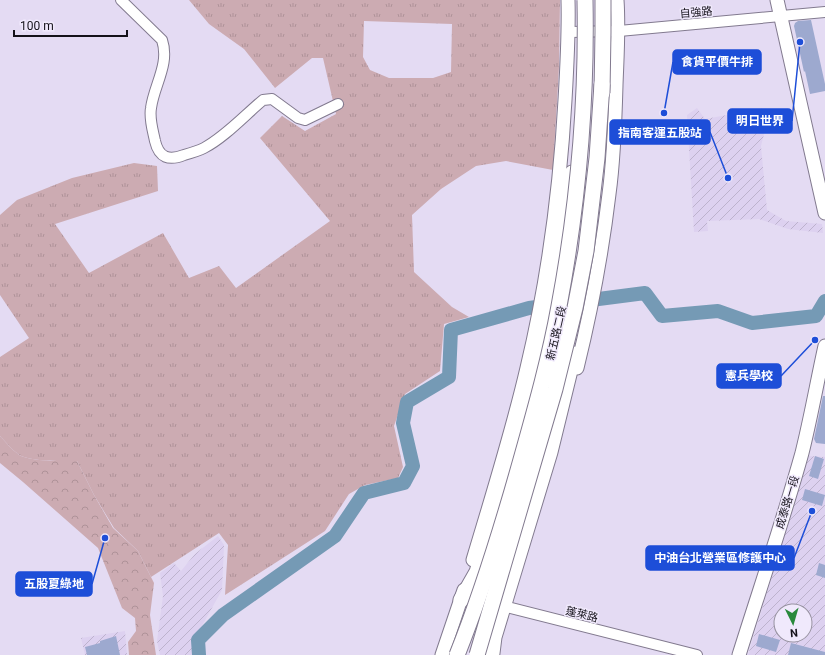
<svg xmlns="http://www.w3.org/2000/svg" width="825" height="655" viewBox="0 0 825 655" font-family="Roboto,'Noto Sans TC',sans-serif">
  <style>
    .industrial { fill: url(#industrial-furrows); fill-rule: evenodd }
    .grass { fill: url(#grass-tufts); fill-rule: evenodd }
    .park { fill: url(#park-crowns) }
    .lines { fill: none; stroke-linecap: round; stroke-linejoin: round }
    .river { stroke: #759ab5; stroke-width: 14 }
    .building { fill: #9da9cf }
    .minor-casing { stroke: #827a8f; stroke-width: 12 }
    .major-casing { stroke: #827a8f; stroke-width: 15 }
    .highway-casing { stroke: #827a8f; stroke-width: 17 }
    .minor { stroke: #fff; stroke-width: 10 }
    .major { stroke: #fff; stroke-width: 13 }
    .highway { stroke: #fff; stroke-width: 15 }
    .highway-bridge-casing { stroke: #827a8f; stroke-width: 17; stroke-linecap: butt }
    .highway-bridge { stroke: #fff; stroke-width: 15 }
    .labels { text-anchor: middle; stroke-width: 3; stroke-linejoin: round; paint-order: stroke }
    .street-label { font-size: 11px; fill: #141119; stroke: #f0e9fc }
    .leader { fill: none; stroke: #1d4ed8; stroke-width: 1.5 }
    .callout-dot { fill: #1d4ed8; stroke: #f0e9fc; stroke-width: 1.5 }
    .callout { fill: #1d4ed8; stroke: #1d4ed8; stroke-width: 1.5 }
    .callout-label { font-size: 12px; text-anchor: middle; font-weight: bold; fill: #fff }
  </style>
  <defs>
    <pattern id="industrial-furrows" width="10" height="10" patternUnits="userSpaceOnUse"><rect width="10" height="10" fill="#ddd1f0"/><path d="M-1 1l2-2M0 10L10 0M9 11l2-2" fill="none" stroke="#bdb2cd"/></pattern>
    <pattern id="grass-tufts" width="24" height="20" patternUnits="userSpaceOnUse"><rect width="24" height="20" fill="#ccabb2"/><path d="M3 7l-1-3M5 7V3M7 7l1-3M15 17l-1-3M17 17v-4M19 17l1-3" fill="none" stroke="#ae9298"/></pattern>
    <pattern id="park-crowns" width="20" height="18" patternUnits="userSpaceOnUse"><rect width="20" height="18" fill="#ccabb2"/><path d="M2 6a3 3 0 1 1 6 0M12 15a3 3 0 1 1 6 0" fill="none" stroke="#ae9298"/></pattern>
  </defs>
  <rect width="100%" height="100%" fill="#e4dbf3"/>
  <!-- industrial -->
  <g class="industrial">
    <path d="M697,108L705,119L766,108L768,118L761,146L767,210L786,221L822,224L823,233L788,229L759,219L707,221L708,231L694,232L687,115Z"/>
    <path d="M809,456L825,457V655H748ZM781,611H805V635H781Z"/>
    <path d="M218,536L224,545L222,590L194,640V655H160L157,641L163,596L160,573L174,563L181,571L195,554Z"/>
    <path d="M125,631L127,655H85L81,638Z"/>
  </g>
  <!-- grass -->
  <path class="grass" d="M189,0H560L559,67L553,170L506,161L476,166L441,189L412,215L414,272L452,307L469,317L444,324L440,371L405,394L394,426L403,467L398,478L365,485L349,494L325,531L225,595L228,545L219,533L151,577L138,551L114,528L94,495L77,461C64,461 28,462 18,454C11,449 6,442 0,436V357L29,338L0,295V215L17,200L72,178L134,163L157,166L158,191L55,224L89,273L163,233L189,278L219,266L236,288L330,221L260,138L282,116L305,131L336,114L323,58H312L275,88L244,49L209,24ZM364,21L452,24L451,72L433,78H389L370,70L363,57Z"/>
  <!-- park -->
  <path class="park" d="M0,436C6,442 11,449 18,454C28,462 64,461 77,461L94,495L113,528L138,551L154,583L150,615L156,655H129L128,642L136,631L135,618L122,608L98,548L23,482L0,463Z"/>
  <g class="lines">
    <!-- river -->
    <path class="river" d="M199,655L198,640L223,615L335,536L364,493L404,483L413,466L403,423L407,402L449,377L451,330L529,308L645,293L662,316L718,311L752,323L816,316L825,301"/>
  </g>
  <!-- building -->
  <g class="building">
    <path d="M811,20L825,84V91L810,94L805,71L804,72L794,26L795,23L798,21Z"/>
    <path d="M823,396H825V444L816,443L814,439Z"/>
    <path d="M815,456L824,459L818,479L809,476Z"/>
    <path d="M805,489L825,495L822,506L802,500Z"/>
    <path d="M819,563L825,565V578L816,575Z"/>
    <path d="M759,634L780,640L776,652L756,646Z"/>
    <path d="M116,636L120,655H87L85,647L100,643V641Z"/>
    <path d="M791,643L825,652V655H788Z"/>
  </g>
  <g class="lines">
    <!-- minor casing -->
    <g class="minor-casing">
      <g id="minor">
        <path d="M121,0L162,40C170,64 154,85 151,108C149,119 153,131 155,141C159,158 169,161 184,155C191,153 198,151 204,148C225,137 245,115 263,100L272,99L298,118L305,120L338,104"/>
        <path d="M569,32L619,31L825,12"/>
        <path d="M499,605L697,655"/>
      </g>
    </g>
    <!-- major casing -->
    <g class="major-casing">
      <g id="major">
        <path d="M777,0L825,213"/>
        <path d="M577,368C591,311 602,253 609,194C614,158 615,122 616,85C617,57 619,29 617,0"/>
        <path d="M473,560C492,496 512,433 527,368C548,280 560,190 565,100C567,66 569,33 568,0"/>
        <path d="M442,655L464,590"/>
        <path d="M739,655C760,588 783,521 802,453C811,417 817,382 825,346"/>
      </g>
    </g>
    <!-- highway casing -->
    <g class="highway-casing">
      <g id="highway">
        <path d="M461,600L477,572L509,470L533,388L552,298L572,173"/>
        <path d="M492,653L494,637L550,452L574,354"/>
      </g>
    </g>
    <!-- minor -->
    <use href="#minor" class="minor"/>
    <!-- major -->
    <use href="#major" class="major"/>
    <!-- highway -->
    <use href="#highway" class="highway"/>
    <!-- highway-bridge casing -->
    <g class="highway-bridge-casing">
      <g id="highway-bridge">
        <path d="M602,93L603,32V0"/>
        <path d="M457,655C483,590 503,524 522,456C536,406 550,356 559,306C578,205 587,102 585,0"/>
        <path d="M477,655L555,389L575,308L586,251L597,158L602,84"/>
      </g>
    </g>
    <!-- highway-bridge -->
    <use href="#highway-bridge" class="highway-bridge"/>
  </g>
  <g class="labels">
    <!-- street labels -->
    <g class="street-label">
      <text transform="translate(696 12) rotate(-5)" y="4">自強路</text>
      <text transform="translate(556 333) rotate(-77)" y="4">新五路二段</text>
      <text transform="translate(787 502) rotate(-73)" y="4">成泰路一段</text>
      <text transform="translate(582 614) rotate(14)" y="4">蓬萊路</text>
    </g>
  </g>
  <!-- callouts -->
  <path class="leader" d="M664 113L673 62M800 42L792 121M728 178L710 132M815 340L781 376M812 511L794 558M105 538L92 584"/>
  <g class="callout-dot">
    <circle cx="664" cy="113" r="4"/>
    <circle cx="800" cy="42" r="4"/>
    <circle cx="728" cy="178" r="4"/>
    <circle cx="815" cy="340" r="4"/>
    <circle cx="812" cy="511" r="4"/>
    <circle cx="105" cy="538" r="4"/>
  </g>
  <g class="callout">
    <rect x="673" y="50" width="88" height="24" rx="4"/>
    <rect x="728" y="109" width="64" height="24" rx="4"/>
    <rect x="610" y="120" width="100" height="24" rx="4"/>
    <rect x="717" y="364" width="64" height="24" rx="4"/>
    <rect x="646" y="546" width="148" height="24" rx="4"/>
    <rect x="16" y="572" width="76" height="24" rx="4"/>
  </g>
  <g class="callout-label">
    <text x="717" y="66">食貨平價牛排</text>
    <text x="760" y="125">明日世界</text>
    <text x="660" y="137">指南客運五股站</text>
    <text x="749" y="380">憲兵學校</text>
    <text x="720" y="562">中油台北營業區修護中心</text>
    <text x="54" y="588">五股夏綠地</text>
  </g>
  <!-- north arrow -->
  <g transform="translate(793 623) rotate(175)"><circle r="19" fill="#f0e9fc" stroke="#9893a1"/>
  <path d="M0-3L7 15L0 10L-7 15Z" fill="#29893c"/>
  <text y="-6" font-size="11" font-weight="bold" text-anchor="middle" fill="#141119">N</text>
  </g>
  <!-- scale -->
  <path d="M14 30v6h113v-6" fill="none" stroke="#141119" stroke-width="2"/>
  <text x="20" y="30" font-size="12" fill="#141119" stroke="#f0e9fc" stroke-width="3" paint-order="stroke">100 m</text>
</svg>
